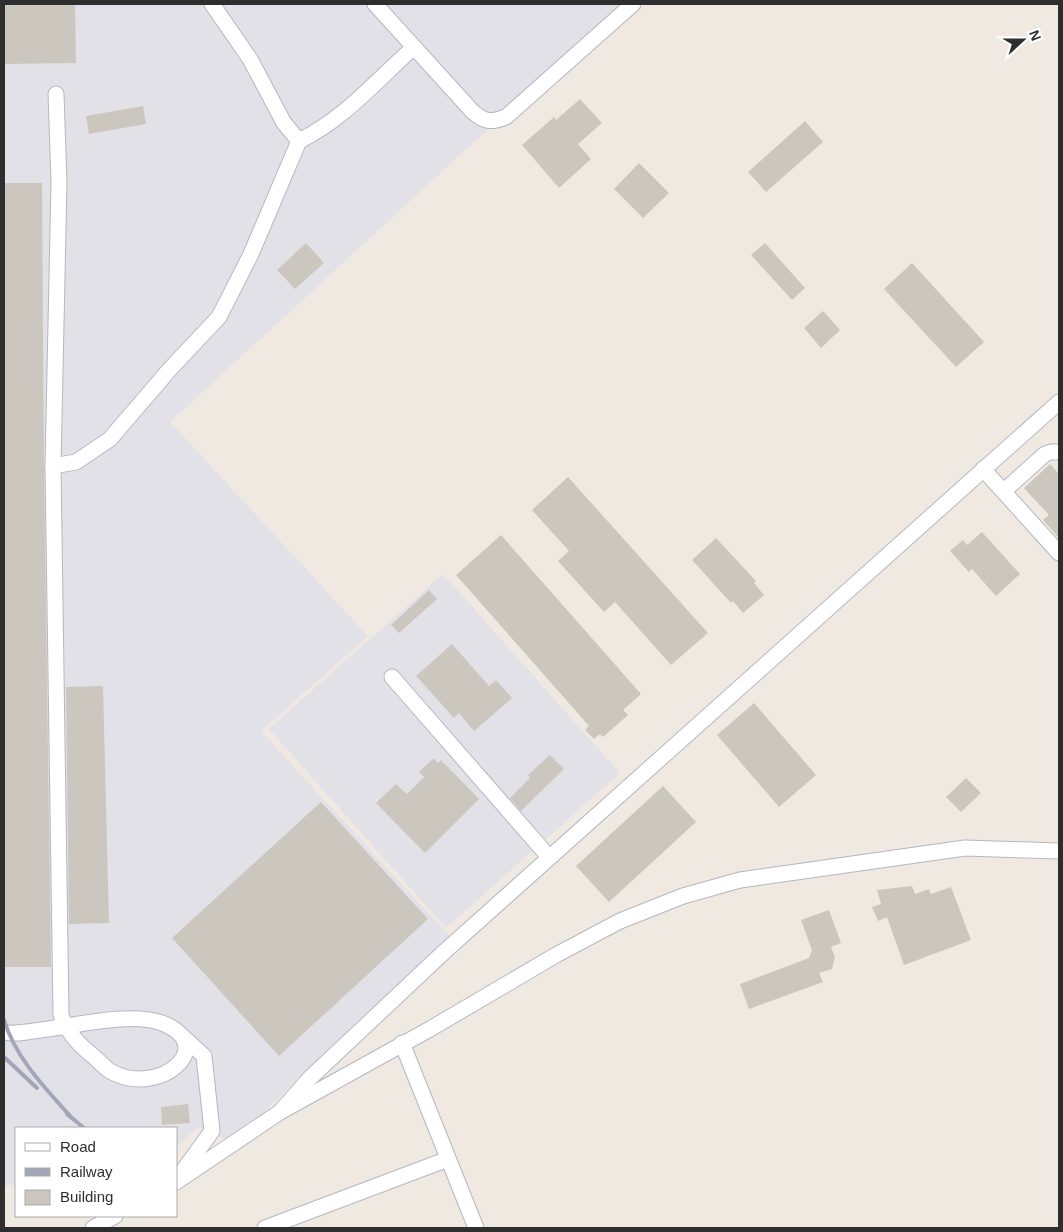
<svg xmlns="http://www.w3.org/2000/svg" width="1063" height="1232" viewBox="0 0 1063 1232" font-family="Arial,sans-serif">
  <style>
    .industrial { fill: #e3e1e8 }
    .building { fill: #cbc7bf }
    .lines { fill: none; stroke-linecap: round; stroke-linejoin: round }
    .minor-casing { stroke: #b4b7c1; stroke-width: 17 }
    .minor { stroke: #fff; stroke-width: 15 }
    .rail { stroke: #a3a6b8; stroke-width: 4 }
  </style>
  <rect width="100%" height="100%" fill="#efe9e1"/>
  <!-- industrial -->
  <g class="industrial">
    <path d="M4,4H624L170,422L368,636L261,731L451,938L329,1048L261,1115L225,1139L199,1127L176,1146V1128H16V1184L4,1186Z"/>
    <path d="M443,574L620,773L446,928L269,729Z"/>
  </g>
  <!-- building -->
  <g class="building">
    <path d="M4,4H75L76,63L4,64Z"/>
    <path d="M580,99L602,123L578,144L591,159L559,188L522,145L554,117L556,120Z"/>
    <path d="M143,106L146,124L89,134L86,116Z"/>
    <path d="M805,121L823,142L766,192L748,172Z"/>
    <path d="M639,163L669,193L643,218L614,189Z"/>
    <path d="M4,183H42L44,466L51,967H4Z"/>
    <path d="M306,243L324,263L295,289L277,270Z"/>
    <path d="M765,243L805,288L792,300L751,255Z"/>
    <path d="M912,263L984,342L956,367L884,289Z"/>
    <path d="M823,311L840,330L821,348L804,328Z"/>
    <path d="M1050,464L1059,474V538L1043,520L1049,515L1024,488Z"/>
    <path d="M568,477L708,633L671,665L615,602L604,612L558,561L569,551L532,510Z"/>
    <path d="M982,532L1020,574L996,596L972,569L969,572L950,551L963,540L967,545Z"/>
    <path d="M501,535L641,694L623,710L628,715L603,737L600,734L594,739L585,730L589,726L456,575Z"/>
    <path d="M716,538L756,581L754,583L764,595L743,613L733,601L731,603L692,560Z"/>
    <path d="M429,590L437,599L399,633L391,625Z"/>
    <path d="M452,644L489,686L496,680L512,698L474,731L459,713L454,718L416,676Z"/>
    <path d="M103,686L109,923L69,924L66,687Z"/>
    <path d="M754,703L816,775L779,807L717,735Z"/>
    <path d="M550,755L564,769L521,811L510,798L530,778L528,775Z"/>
    <path d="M434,758L438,763L441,760L479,799L425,853L376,803L396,784L407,794L424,777L419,772Z"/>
    <path d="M966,778L981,793L961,812L946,797Z"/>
    <path d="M663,786L696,822L609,902L576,866Z"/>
    <path d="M321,802L428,919L279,1056L172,938Z"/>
    <path d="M912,886L915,894L929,889L931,894L951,887L971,940L904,965L887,917L878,921L872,907L881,904L877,890Z"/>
    <path d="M829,910L841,943L831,947L835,957L832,969L819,973L823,982L749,1009L740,984L809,958L812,950L801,920Z"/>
    <path d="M188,1104L190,1123L162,1125L161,1107Z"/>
  </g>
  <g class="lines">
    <!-- minor casing -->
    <g class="minor-casing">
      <g id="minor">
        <path d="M212,4L250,59L284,123L299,141"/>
        <path d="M375,4L472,111C484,122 491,123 506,117L633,4"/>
        <path d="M53,466L76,462L110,439L170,369L219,317L251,254L299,141C344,119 376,81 413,48"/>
        <path d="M983,469L1059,553"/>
        <path d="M1004,491L1045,454L1051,452H1059"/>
        <path d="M392,677L549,857"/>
        <path d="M4,1032C13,1035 24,1032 34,1031C69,1027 130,1011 162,1023C221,1046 158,1099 110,1071C104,1067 99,1061 93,1056C79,1045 67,1032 61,1015L53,466L59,182L56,94"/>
        <path d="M402,1043L476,1228"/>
        <path d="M280,1112L310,1078L444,952L1059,402"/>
        <path d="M180,1175L212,1131L204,1056L182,1036"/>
        <path d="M176,1182L280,1112L430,1029L556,955L620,921L683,896L740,880L965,848L1059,851"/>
        <path d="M93,1228L115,1216"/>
        <path d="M265,1228L448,1159"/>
      </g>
    </g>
    <!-- minor -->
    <use href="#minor" class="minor"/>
    <!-- rail -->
    <g class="rail">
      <path d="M4,1020C16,1059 46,1089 72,1118"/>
      <path d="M4,1057L37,1088"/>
      <path d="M67,1114L84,1128"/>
    </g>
  </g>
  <!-- border -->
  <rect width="1063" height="1232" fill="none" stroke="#2e2e2e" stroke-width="10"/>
  <!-- legend -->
  <rect x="15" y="1127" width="162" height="90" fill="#ffffff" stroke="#ababab"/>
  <rect x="25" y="1143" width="25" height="8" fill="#ffffff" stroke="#ababab"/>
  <text x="60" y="1152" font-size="15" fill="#2e2e2e">Road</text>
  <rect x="25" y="1168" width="25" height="8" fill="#a3a6b8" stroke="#ababab"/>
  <text x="60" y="1177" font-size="15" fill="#2e2e2e">Railway</text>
  <rect x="25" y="1190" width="25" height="15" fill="#cbc7bf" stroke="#ababab"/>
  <text x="60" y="1202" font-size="15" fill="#2e2e2e">Building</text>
  <!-- north arrow -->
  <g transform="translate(1023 40) rotate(69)" stroke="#ffffff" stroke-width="4" paint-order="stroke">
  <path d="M0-4L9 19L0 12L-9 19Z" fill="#2e2e2e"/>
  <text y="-8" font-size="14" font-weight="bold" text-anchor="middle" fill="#2e2e2e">N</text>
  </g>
</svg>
